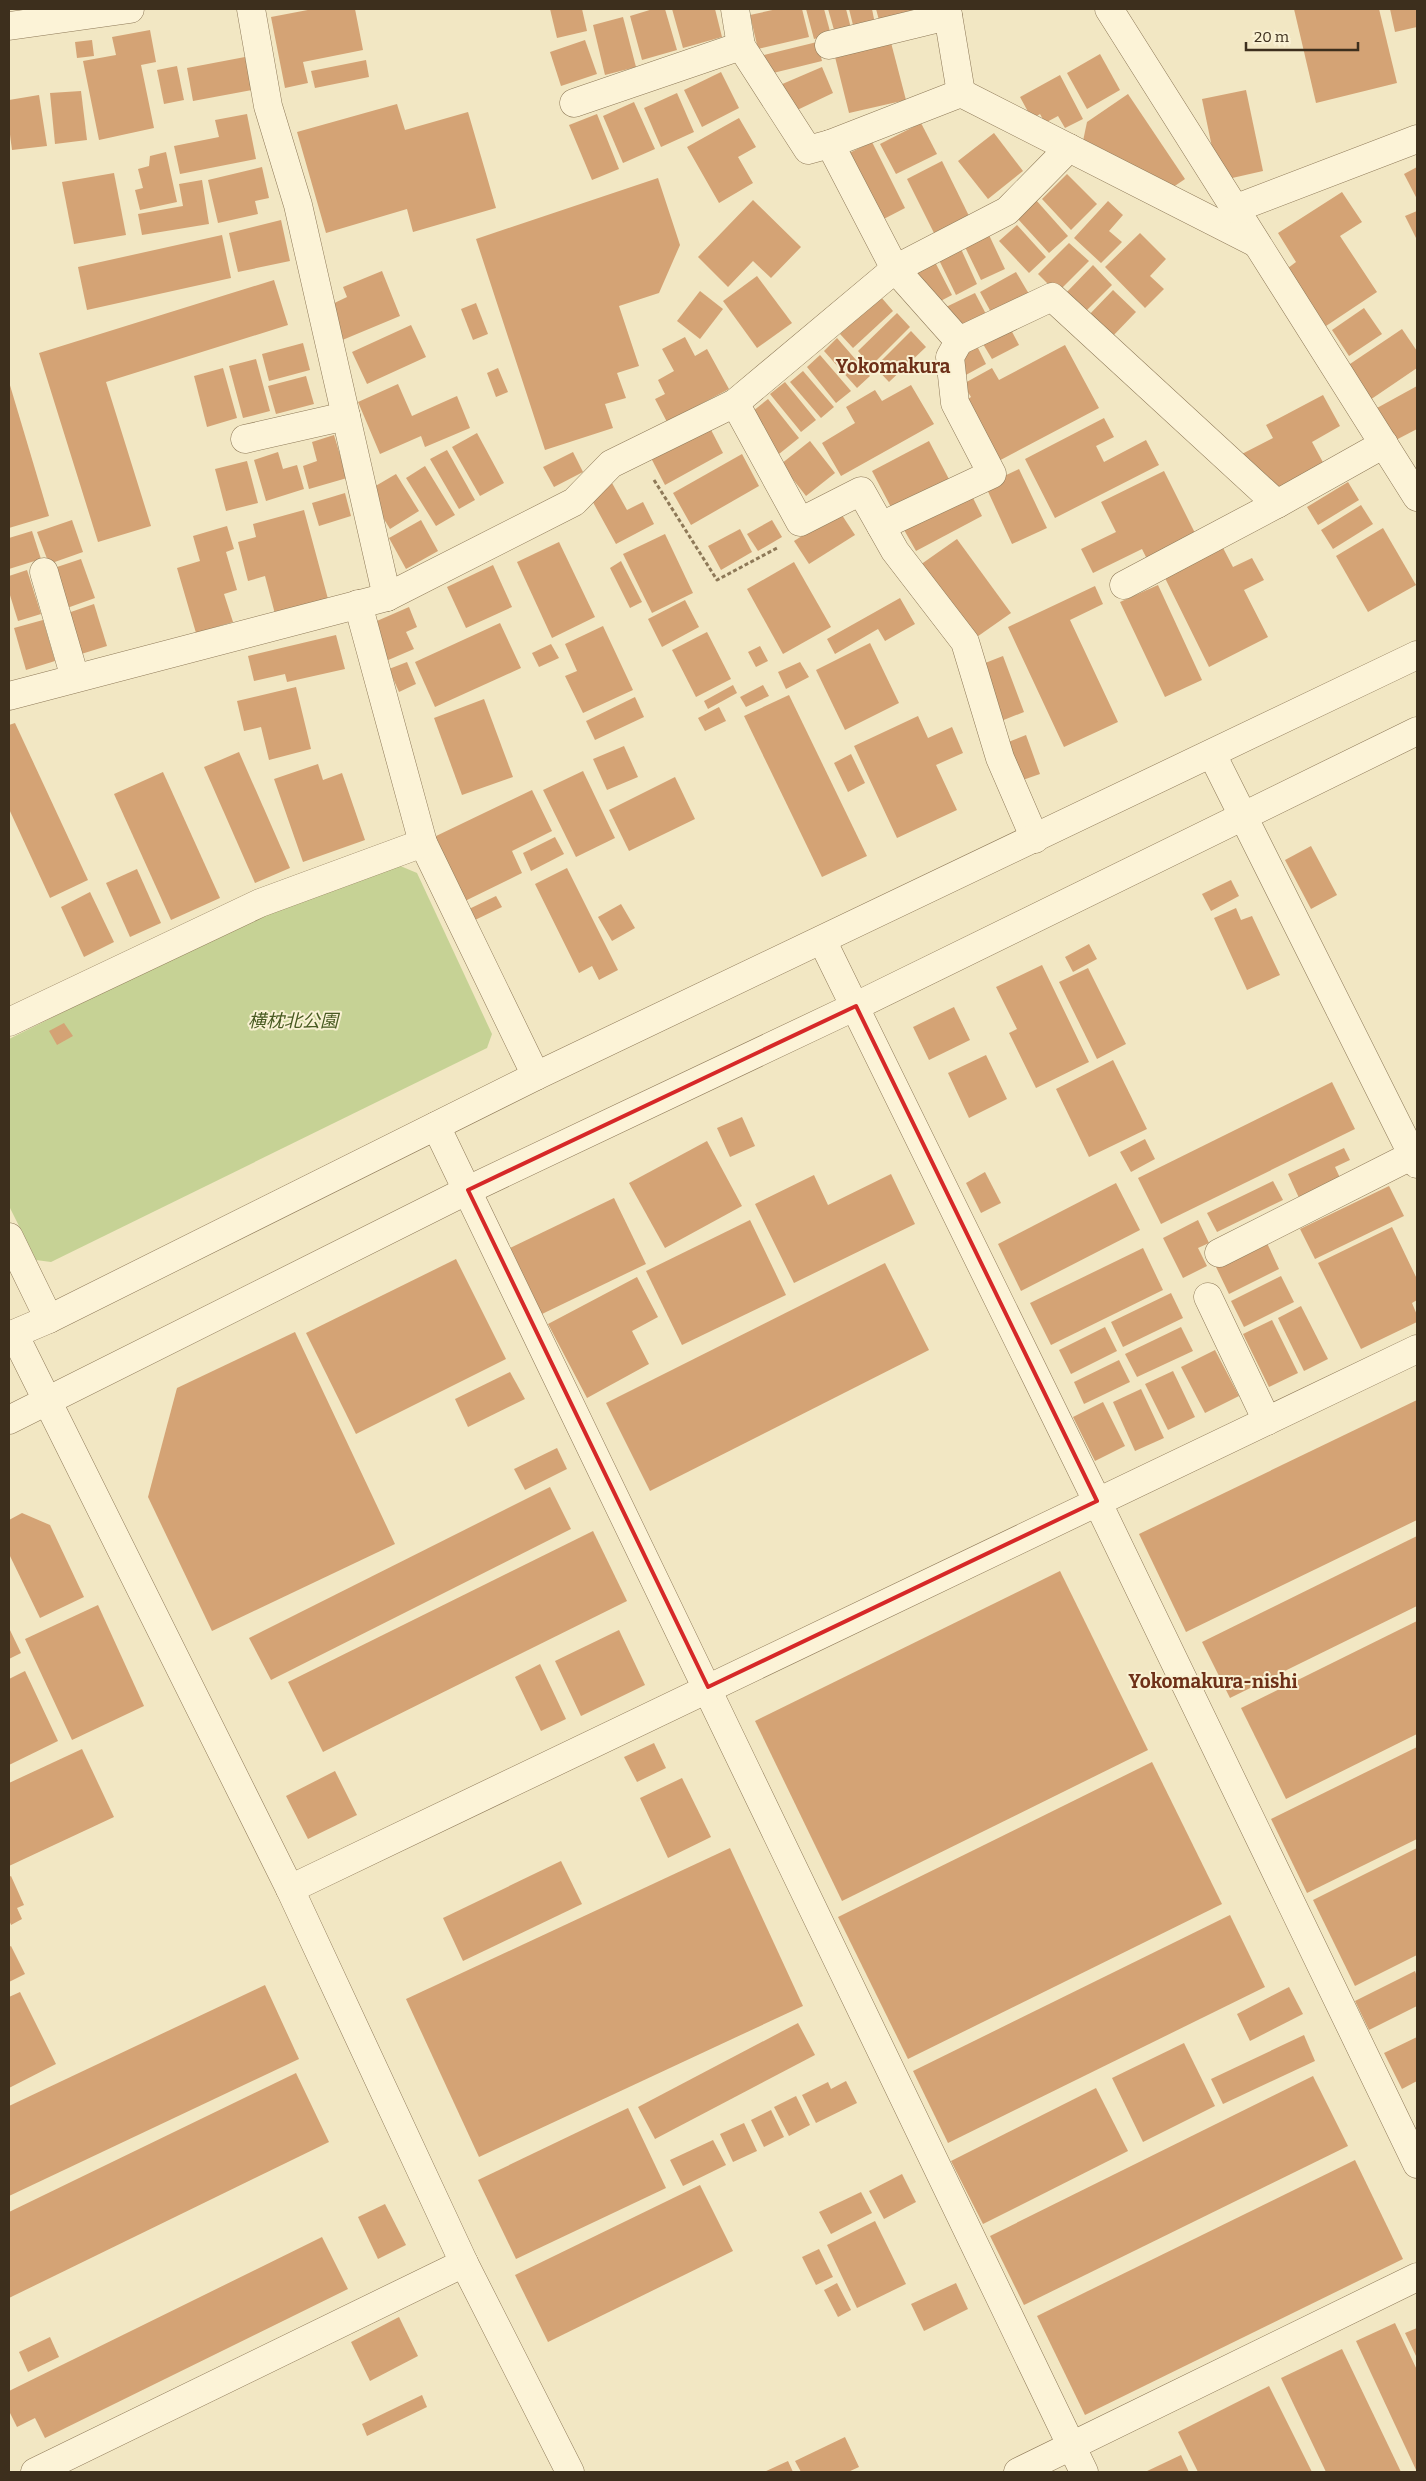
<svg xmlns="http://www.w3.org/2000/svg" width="1426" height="2481" viewBox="0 0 1426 2481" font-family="Bitter,'Noto Sans JP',serif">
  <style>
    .green { fill: #c6d295 }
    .building { fill: #d4a375 }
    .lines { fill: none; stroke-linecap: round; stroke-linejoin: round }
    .minor-casing { stroke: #8e7958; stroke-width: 29 }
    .path { stroke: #8e7958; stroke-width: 3; stroke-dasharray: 4 2.5; stroke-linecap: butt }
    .minor { stroke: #fcf3d7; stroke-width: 28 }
    .marked { fill: none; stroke: #d62828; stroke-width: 4; stroke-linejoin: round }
    .labels { text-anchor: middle; stroke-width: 4; stroke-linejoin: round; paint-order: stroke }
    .park-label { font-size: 18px; font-style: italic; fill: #495b22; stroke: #f9f1d3 }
    .neighbourhood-label { font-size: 19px; font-weight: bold; fill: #6e3018; stroke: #f9f1d3 }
  </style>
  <rect width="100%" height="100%" fill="#f2e7c3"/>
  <!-- green -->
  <path class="green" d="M398,865L417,873L492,1034L487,1048L51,1262L36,1260L9,1206V1039L259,915Z"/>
  <!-- building -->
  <g class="building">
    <path d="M313,9H355L363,50L303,62L308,83L285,88L271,17Z"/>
    <path d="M550,9H582L587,31L557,38Z"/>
    <path d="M653,9H665L677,50L642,60L630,16Z"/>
    <path d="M672,9H715L722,37L683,48Z"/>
    <path d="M777,9H802L809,37L758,49L750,15Z"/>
    <path d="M806,9H824L831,35L814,39Z"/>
    <path d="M828,9H846L852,32L836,37Z"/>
    <path d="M849,9H872L875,24L854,29Z"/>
    <path d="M876,9H923L880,24Z"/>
    <path d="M1294,9H1379L1397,83L1316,103Z"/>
    <path d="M1390,9H1417V27L1395,32Z"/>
    <path d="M623,17L636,67L605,75L593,25Z"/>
    <path d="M150,30L156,62L141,65L154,128L99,140L83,61L116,55L112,37Z"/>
    <path d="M889,35L906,100L849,113L833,49Z"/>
    <path d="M92,40L94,56L77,58L75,42Z"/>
    <path d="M585,40L597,74L561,86L550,52Z"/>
    <path d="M817,42L822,61L769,74L764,55Z"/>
    <path d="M1100,54L1120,90L1087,109L1067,73Z"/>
    <path d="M245,57L252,90L193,101L187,68Z"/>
    <path d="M366,60L369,77L315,88L311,71Z"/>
    <path d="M177,66L184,100L164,104L157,70Z"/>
    <path d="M822,67L833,93L793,112L780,85Z"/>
    <path d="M721,72L739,108L702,127L684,90Z"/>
    <path d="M1060,75L1083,119L1065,128L1058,116L1045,123L1040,114L1032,119L1020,97Z"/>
    <path d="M1246,90L1263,171L1219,181L1202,99Z"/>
    <path d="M81,91L87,140L55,144L50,93Z"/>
    <path d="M677,93L694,132L661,147L644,108Z"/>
    <path d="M1128,94L1185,179L1166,192L1083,141L1087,122Z"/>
    <path d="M39,95L47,146L12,150L9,127V100Z"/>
    <path d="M634,102L655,149L623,163L603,116Z"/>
    <path d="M397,104L405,130L468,112L496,208L413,232L407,209L326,233L297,132Z"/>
    <path d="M247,114L256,159L180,174L174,146L219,137L215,120Z"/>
    <path d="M597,114L619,169L592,180L569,125Z"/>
    <path d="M739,118L756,147L738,157L753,183L719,203L687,147Z"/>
    <path d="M921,123L937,154L896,174L880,144Z"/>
    <path d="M994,133L1023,171L988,199L958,161Z"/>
    <path d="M872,142L905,208L878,222L845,155Z"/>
    <path d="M166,152L177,202L140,210L135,190L143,188L138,169L149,166L150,156Z"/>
    <path d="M942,161L970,218L935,235L907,179Z"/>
    <path d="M262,167L269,198L255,201L258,214L218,223L208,180Z"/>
    <path d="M1417,167V199L1404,174Z"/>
    <path d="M114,173L126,235L74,244L62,182Z"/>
    <path d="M1067,174L1097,204L1071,230L1042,199Z"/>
    <path d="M658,178L680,245L659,293L619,306L639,366L617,373L626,398L605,404L613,428L545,450L476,239Z"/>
    <path d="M202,180L209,224L142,235L138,214L183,206L179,184Z"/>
    <path d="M1342,192L1362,222L1340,236L1377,292L1326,326L1288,268L1296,262L1278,233Z"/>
    <path d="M753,200L801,247L771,278L753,261L728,287L698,257Z"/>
    <path d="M1036,200L1068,236L1049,253L1017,218Z"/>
    <path d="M1108,201L1123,215L1109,231L1122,242L1101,263L1074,238Z"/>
    <path d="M1417,211V240L1405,216Z"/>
    <path d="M281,220L290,261L238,272L229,233Z"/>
    <path d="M1017,225L1046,257L1029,273L999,241Z"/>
    <path d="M1140,233L1166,259L1150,276L1164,289L1145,308L1105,267Z"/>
    <path d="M222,235L231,278L87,310L78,267Z"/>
    <path d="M989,235L1005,269L981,280L965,247Z"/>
    <path d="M1069,243L1089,261L1057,293L1038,274Z"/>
    <path d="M961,249L977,284L956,295L939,260Z"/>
    <path d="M935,262L952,295L933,305L916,272Z"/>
    <path d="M1093,265L1112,285L1083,314L1064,295Z"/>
    <path d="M382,271L400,316L340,341L326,307L347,297L343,287Z"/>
    <path d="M1016,272L1029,294L992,314L980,292Z"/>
    <path d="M757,276L792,323L757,348L723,301Z"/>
    <path d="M274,280L288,325L106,382L151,526L98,542L39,353Z"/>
    <path d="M1113,290L1136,312L1110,339L1087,317Z"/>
    <path d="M700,291L723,309L700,339L677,321Z"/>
    <path d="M975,293L987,316L958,331L946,307Z"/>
    <path d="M881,297L893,311L853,348L840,334Z"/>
    <path d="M476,303L488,334L473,340L461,309Z"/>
    <path d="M1364,308L1382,334L1349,356L1332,330Z"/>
    <path d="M897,313L910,327L871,366L858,351Z"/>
    <path d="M411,325L426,357L367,384L352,352Z"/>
    <path d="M1010,328L1019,345L992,359L983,344Z"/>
    <path d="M1402,329L1417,351V368L1367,402L1344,368Z"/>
    <path d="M911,331L926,347L889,382L875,367Z"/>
    <path d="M685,337L695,356L707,349L729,389L667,422L655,399L665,394L658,380L674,371L662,349Z"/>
    <path d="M837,338L870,376L857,388L824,351Z"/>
    <path d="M303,343L310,370L269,381L262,354Z"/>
    <path d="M1065,345L1099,408L993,464L961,403L971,397L963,384L992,368L999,380Z"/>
    <path d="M977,346L986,364L964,376L955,358Z"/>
    <path d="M820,355L851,391L836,403L807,367Z"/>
    <path d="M256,359L270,411L243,418L229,366Z"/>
    <path d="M223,368L237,418L207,427L194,376Z"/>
    <path d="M498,368L508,392L496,397L487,373Z"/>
    <path d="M803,371L834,407L821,418L790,382Z"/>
    <path d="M306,376L314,404L276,414L268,386Z"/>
    <path d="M9,382L49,516L9,528Z"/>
    <path d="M785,382L816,420L801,432L770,394Z"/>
    <path d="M398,384L412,416L457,396L470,428L425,447L421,436L380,454L358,402Z"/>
    <path d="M911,385L934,424L841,476L822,443L855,423L846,407L875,390L882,401Z"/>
    <path d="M1417,386V429L1394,441L1377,408Z"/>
    <path d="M1323,395L1340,426L1312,442L1325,466L1278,491L1238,456L1273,438L1266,425Z"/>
    <path d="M768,399L799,438L779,454L748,415Z"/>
    <path d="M1104,418L1114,437L1096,446L1104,462L1146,440L1159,465L1055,518L1025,459Z"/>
    <path d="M708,424L723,453L665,485L650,456Z"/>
    <path d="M477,433L504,483L480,496L452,447Z"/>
    <path d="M334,435L347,478L309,489L303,466L317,461L312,442Z"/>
    <path d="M810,441L835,473L806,496L781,464Z"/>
    <path d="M929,441L951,483L894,513L872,471Z"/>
    <path d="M447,450L475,500L459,509L430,459Z"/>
    <path d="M278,452L283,469L297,465L304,489L266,501L254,460Z"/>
    <path d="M573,452L583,472L554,487L543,467Z"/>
    <path d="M742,454L759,486L691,525L673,493Z"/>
    <path d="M247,461L258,503L226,511L215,469Z"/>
    <path d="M425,466L455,515L436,526L406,478Z"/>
    <path d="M1019,469L1047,528L1012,544L985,485Z"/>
    <path d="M1164,471L1197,537L1148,561L1142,549L1093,573L1081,549L1116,532L1101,502Z"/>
    <path d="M396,474L419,511L390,529L367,491Z"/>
    <path d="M1348,482L1359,500L1318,525L1307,507Z"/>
    <path d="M612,483L627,510L643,502L654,524L616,544L589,495Z"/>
    <path d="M970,492L982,516L916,551L903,528Z"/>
    <path d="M345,493L351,516L319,526L312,503Z"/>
    <path d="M1361,505L1373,524L1333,549L1321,530Z"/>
    <path d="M304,510L328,599L275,614L265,576L248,581L238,542L256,537L253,524Z"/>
    <path d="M840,512L855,535L809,564L794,541Z"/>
    <path d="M72,520L83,552L49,564L37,532Z"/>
    <path d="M421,520L438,551L406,569L389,538Z"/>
    <path d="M772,520L782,537L758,551L747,534Z"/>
    <path d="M227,526L234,549L226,552L237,590L224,594L233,622L196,633L177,568L200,561L193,536Z"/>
    <path d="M1383,528L1416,585L1368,612L1336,556Z"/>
    <path d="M740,529L752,552L721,570L708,546Z"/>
    <path d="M32,531L41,559L9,569V538Z"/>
    <path d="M665,534L693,593L652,613L623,554Z"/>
    <path d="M957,539L1011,613L974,639L920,565Z"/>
    <path d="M559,542L595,617L552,638L517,562Z"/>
    <path d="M1222,546L1233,567L1252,558L1264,580L1244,590L1268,637L1209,667L1164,576Z"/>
    <path d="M81,559L95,598L67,608L54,568Z"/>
    <path d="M621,561L642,602L630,608L610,568Z"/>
    <path d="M794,562L831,627L783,654L747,589Z"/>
    <path d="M493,565L512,607L466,628L447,587Z"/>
    <path d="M27,570L41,614L18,621L9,592V576Z"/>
    <path d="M1158,585L1202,680L1165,697L1120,602Z"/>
    <path d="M1095,586L1103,604L1070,620L1118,722L1064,747L1008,627Z"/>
    <path d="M900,598L915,624L885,641L878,629L835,654L827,639Z"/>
    <path d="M685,600L699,627L662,647L648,619Z"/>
    <path d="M94,604L107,646L78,655L65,614Z"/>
    <path d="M409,607L417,627L406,632L414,649L386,661L370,624Z"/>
    <path d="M43,620L55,661L26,670L14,628Z"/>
    <path d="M500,623L521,668L435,707L415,662Z"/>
    <path d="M603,626L633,690L583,713L565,676L577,671L565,644Z"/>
    <path d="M707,632L731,679L696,697L672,650Z"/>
    <path d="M336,635L345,669L287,682L285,674L254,681L248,656Z"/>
    <path d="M870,643L899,703L845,730L816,670Z"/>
    <path d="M551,644L559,658L539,667L532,653Z"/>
    <path d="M760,646L768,661L756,667L748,652Z"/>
    <path d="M1003,656L1024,712L1001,721L980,665Z"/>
    <path d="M407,662L416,684L399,692L389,669Z"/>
    <path d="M800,662L809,677L786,689L778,672Z"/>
    <path d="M733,685L737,693L708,709L704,701Z"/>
    <path d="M763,685L769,696L746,707L740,697Z"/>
    <path d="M296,687L311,749L269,760L261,727L244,731L237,701Z"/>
    <path d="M789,695L867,856L822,877L744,716Z"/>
    <path d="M635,697L644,717L595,740L586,721Z"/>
    <path d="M484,699L513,777L462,795L434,718Z"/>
    <path d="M719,707L726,721L705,731L698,718Z"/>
    <path d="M918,716L928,738L952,727L963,753L936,765L957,810L897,838L854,746Z"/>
    <path d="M15,723L88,880L50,898L9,809V725Z"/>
    <path d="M1026,735L1040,774L1017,782L1003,744Z"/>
    <path d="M624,746L638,777L607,790L593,759Z"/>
    <path d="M239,752L290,868L255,883L204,767Z"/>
    <path d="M851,754L865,783L848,792L834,763Z"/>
    <path d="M318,764L323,780L342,773L365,840L303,862L274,779Z"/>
    <path d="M583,771L615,838L576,857L543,790Z"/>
    <path d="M163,772L220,898L171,920L114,794Z"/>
    <path d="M675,777L695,819L629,851L609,810Z"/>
    <path d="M532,790L552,831L512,851L522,873L465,901L434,837Z"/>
    <path d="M555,837L564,854L531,871L523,853Z"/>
    <path d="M1311,846L1337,895L1311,909L1285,860Z"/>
    <path d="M567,868L618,970L599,980L592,966L579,973L535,884Z"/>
    <path d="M137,869L161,923L130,937L106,883Z"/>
    <path d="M1231,880L1239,896L1211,911L1202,894Z"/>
    <path d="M90,892L114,942L84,957L61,907Z"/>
    <path d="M496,896L502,907L475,920L469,909Z"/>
    <path d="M621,904L635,928L612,941L598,917Z"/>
    <path d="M1236,908L1241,920L1252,916L1280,975L1247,990L1214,918Z"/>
    <path d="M1089,944L1097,959L1073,972L1065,957Z"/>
    <path d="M1042,965L1089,1062L1036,1088L1009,1033L1017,1029L996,987Z"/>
    <path d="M1088,968L1126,1044L1097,1059L1059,982Z"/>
    <path d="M954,1007L970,1040L929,1060L913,1027Z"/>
    <path d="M64,1023L73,1036L57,1045L49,1031Z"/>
    <path d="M986,1055L1007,1099L969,1118L948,1073Z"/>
    <path d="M1113,1060L1147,1129L1089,1157L1056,1089Z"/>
    <path d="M1332,1082L1355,1129L1161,1224L1138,1178Z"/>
    <path d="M742,1117L755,1146L730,1157L717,1128Z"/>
    <path d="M1145,1139L1155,1159L1131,1172L1120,1152Z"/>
    <path d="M707,1141L742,1206L665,1248L629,1183Z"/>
    <path d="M1344,1148L1350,1160L1335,1167L1341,1180L1300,1200L1288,1174Z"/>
    <path d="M985,1172L1001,1203L981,1213L966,1183Z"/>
    <path d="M891,1174L915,1224L794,1283L755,1204L814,1175L828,1205Z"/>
    <path d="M1273,1181L1283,1200L1217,1232L1207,1213Z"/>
    <path d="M1116,1183L1140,1230L1021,1291L998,1244Z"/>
    <path d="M1389,1186L1404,1216L1315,1259L1300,1229Z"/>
    <path d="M614,1198L646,1264L542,1314L510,1248Z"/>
    <path d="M750,1220L786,1295L682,1345L646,1271Z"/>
    <path d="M1198,1220L1209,1243L1198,1248L1207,1266L1183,1278L1163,1238Z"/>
    <path d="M1392,1227L1417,1279V1300L1412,1303L1417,1315V1322L1361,1349L1318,1263Z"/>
    <path d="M1267,1243L1279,1269L1229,1294L1216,1267Z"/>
    <path d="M1143,1248L1163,1290L1051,1345L1030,1303Z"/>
    <path d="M456,1259L506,1359L356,1434L306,1333Z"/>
    <path d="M885,1263L929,1350L650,1491L606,1403Z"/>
    <path d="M1281,1276L1294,1302L1244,1327L1231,1301Z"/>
    <path d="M637,1277L658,1317L632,1331L649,1364L587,1398L548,1324Z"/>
    <path d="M1171,1293L1183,1318L1123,1347L1111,1322Z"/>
    <path d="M1301,1306L1328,1359L1304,1371L1278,1318Z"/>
    <path d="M1272,1320L1298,1373L1269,1387L1243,1334Z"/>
    <path d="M1105,1327L1117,1351L1071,1374L1059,1350Z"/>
    <path d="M1181,1327L1193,1351L1137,1377L1125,1354Z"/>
    <path d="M295,1332L395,1544L212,1631L148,1497L177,1388Z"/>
    <path d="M1215,1350L1239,1396L1205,1413L1181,1367Z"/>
    <path d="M1119,1360L1130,1382L1084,1404L1074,1382Z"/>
    <path d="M1173,1371L1195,1417L1168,1430L1145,1384Z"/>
    <path d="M510,1372L525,1399L468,1427L455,1399Z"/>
    <path d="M1141,1389L1164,1438L1135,1451L1113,1402Z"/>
    <path d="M1417,1400V1520L1186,1632L1139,1534Z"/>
    <path d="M1103,1402L1125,1446L1095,1461L1073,1417Z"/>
    <path d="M557,1448L567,1469L525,1490L514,1469Z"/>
    <path d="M550,1487L571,1529L271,1680L249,1638Z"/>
    <path d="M22,1513L50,1525L84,1597L40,1618L9,1554V1520Z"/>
    <path d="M593,1531L627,1601L323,1752L288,1682Z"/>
    <path d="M1417,1536V1606L1230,1698L1202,1642Z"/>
    <path d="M1060,1571L1148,1750L842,1901L755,1721Z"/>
    <path d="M98,1605L144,1706L72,1740L25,1639Z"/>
    <path d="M1417,1621V1734L1286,1799L1241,1708Z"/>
    <path d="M9,1628L21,1653L9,1659Z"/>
    <path d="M619,1630L645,1685L581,1716L555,1661Z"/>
    <path d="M540,1664L566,1719L541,1731L515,1677Z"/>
    <path d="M25,1671L58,1741L9,1765V1679Z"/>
    <path d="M654,1743L666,1768L637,1782L624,1757Z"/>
    <path d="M1417,1747V1839L1307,1893L1271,1819Z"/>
    <path d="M82,1749L114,1817L9,1866V1783Z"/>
    <path d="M1152,1762L1222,1904L908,2059L838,1917Z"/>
    <path d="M335,1771L357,1815L308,1839L286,1796Z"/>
    <path d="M682,1778L711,1837L668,1858L640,1798Z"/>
    <path d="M730,1848L803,2006L479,2157L406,1999Z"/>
    <path d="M1417,1848V1955L1355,1986L1313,1900Z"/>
    <path d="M561,1861L582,1904L463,1961L443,1918Z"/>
    <path d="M11,1876L24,1905L17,1908L22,1919L11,1925L9,1920V1877Z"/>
    <path d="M1230,1915L1265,1987L948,2143L913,2071Z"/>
    <path d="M11,1946L25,1974L9,1982V1947Z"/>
    <path d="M1415,1971L1417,1977V2006L1369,2030L1355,2001Z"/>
    <path d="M265,1985L299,2059L9,2196V2106Z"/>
    <path d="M1289,1987L1303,2014L1250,2041L1237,2014Z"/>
    <path d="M20,1992L56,2064L9,2088V1997Z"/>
    <path d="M798,2023L815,2055L655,2139L638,2107Z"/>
    <path d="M1304,2035L1315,2061L1223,2104L1211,2079Z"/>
    <path d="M1417,2037V2081L1402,2089L1384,2053Z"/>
    <path d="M1184,2043L1215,2106L1143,2142L1112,2078Z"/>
    <path d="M296,2073L329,2142L9,2298V2212Z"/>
    <path d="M1313,2076L1348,2146L1024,2305L990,2236Z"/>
    <path d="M846,2081L857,2103L816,2123L802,2095L828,2082L831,2089Z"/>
    <path d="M1096,2088L1128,2151L983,2224L951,2161Z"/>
    <path d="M796,2096L810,2125L789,2136L774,2107Z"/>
    <path d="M628,2108L666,2188L516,2259L478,2180Z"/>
    <path d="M771,2110L784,2137L764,2147L751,2120Z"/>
    <path d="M744,2123L757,2151L733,2162L720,2134Z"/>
    <path d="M713,2140L726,2165L683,2186L670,2160Z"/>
    <path d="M1355,2160L1403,2259L1085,2415L1037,2316Z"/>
    <path d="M902,2174L916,2202L884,2219L869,2191Z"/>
    <path d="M700,2185L733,2251L548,2342L515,2275Z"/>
    <path d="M861,2192L872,2213L831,2234L819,2212Z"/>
    <path d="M385,2204L406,2245L378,2259L358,2217Z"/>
    <path d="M875,2221L906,2284L857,2308L827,2245Z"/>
    <path d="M322,2237L348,2289L45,2438L35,2418L17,2427L9,2411V2391Z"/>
    <path d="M819,2249L833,2277L816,2285L802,2257Z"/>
    <path d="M837,2283L851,2310L838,2317L824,2290Z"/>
    <path d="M956,2283L968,2309L924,2331L911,2304Z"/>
    <path d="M399,2317L418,2356L370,2381L351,2342Z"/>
    <path d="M1395,2323L1417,2370V2472L1356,2341Z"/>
    <path d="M1417,2328V2358L1405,2333Z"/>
    <path d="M50,2337L59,2357L28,2372L19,2352Z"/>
    <path d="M1342,2349L1401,2472H1326L1281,2378Z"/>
    <path d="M1269,2386L1312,2472H1198L1178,2432Z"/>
    <path d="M422,2395L427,2407L367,2436L362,2424Z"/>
    <path d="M845,2437L859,2467L848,2472H801L795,2461Z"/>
    <path d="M1181,2455L1189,2472H1145Z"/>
    <path d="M788,2461L793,2472H764Z"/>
  </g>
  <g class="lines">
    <!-- minor casing -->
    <g class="minor-casing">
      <g id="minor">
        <path d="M251,9L268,106L298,205L387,597"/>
        <path d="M735,9L741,46L808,150L830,144L895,269L959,341L1052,297L1277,504L1384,444"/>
        <path d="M947,9L961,93"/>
        <path d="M1109,9L1417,497"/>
        <path d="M9,26L130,9"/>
        <path d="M829,45L948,16"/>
        <path d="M574,103L741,46"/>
        <path d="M830,144L961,93L1254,242"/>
        <path d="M1234,209L1417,139"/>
        <path d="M735,403L800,522L861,491L895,551L965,642L1000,758L1035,839"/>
        <path d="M245,439L346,416"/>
        <path d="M881,526L992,474L955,403L950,357L959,341"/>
        <path d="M44,572L75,678"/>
        <path d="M1124,585L1277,504"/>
        <path d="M358,604L423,843L536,1076"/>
        <path d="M9,696L387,597L574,502L611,464L735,403L895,269L1007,211L1069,148"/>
        <path d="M1212,754L1417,1164"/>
        <path d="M822,940L1097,1501L1417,2164"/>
        <path d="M9,1022L260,903L423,843"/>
        <path d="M436,1126L1084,2472"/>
        <path d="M9,1237L49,1319"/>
        <path d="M1219,1253L1413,1155"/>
        <path d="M1208,1297L1267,1421"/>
        <path d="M14,1334L290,1889L464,2263L570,2472"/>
        <path d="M9,1336L49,1319L536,1076L1417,655"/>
        <path d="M9,1420L468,1190L856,1006L1417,731"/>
        <path d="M290,1889L1417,1349"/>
        <path d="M35,2472L464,2263"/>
        <path d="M1018,2472L1417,2277"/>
      </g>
    </g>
    <!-- path -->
    <path class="path" d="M654,480L717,580L779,547"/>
    <!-- minor -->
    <use href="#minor" class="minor"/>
  </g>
  <!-- marked area -->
  <path class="marked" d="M856,1006L1097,1501L708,1687L468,1190Z"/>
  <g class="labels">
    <!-- park labels -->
    <g class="park-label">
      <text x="293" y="1027">横枕北公園</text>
    </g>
    <!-- neighbourhood labels -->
    <g class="neighbourhood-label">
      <text x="893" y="373">Yokomakura</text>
      <text x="1213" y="1688">Yokomakura-nishi</text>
    </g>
  </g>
  <!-- border -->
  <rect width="1426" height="2481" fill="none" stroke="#3d2f1d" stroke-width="20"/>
  <!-- scale -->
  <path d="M1246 42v8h112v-8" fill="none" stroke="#3d2f1d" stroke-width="2.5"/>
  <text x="1254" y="42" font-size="15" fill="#3d2f1d" stroke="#f9f1d3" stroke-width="4" paint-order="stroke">20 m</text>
</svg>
